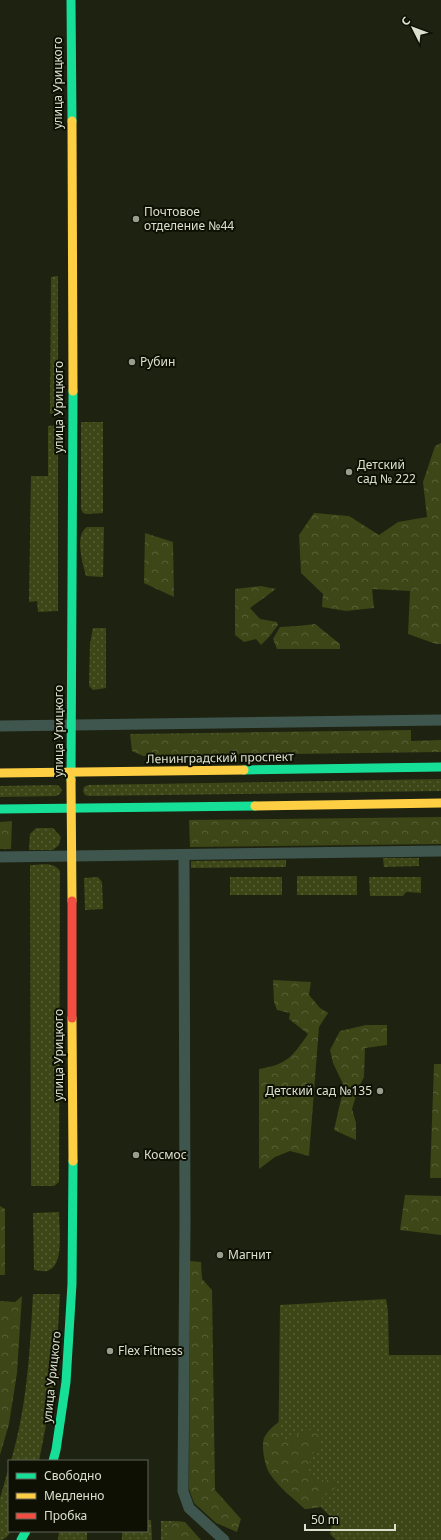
<svg xmlns="http://www.w3.org/2000/svg" width="441" height="1540" viewBox="0 0 441 1540" font-family="'Noto Sans',sans-serif">
  <style>
    .grass { fill: url(#grass-dots) }
    .forest { fill: url(#forest-crowns) }
    .lines { fill: none; stroke-linecap: round; stroke-linejoin: round }
    .street { stroke: #3f564f; stroke-width: 11 }
    .fast { stroke: #16e098; stroke-width: 9 }
    .slow { stroke: #ffcf43; stroke-width: 9 }
    .jam { stroke: #f24e42; stroke-width: 9 }
    .poi-dot { fill: #999e8c; stroke: #0e1004; stroke-width: 1.5 }
    .labels { text-anchor: middle; stroke-width: 4; stroke-linejoin: round; paint-order: stroke }
    .street-label { font-size: 12px; fill: #dbe0ce; stroke: #0e1004 }
    .poi-label { font-size: 12px; fill: #dbe0ce; stroke: #0e1004; text-anchor: start }
  </style>
  <defs>
    <pattern id="grass-dots" width="8" height="8" patternUnits="userSpaceOnUse"><rect width="8" height="8" fill="#3d4616"/><path d="M2 2h.1M6 6h.1" fill="none" stroke="#586037" stroke-width="1.8" stroke-linecap="round"/></pattern>
    <pattern id="forest-crowns" width="20" height="18" patternUnits="userSpaceOnUse"><rect width="20" height="18" fill="#3d4616"/><path d="M2 6a3 3 0 1 1 6 0M12 15a3 3 0 1 1 6 0" fill="none" stroke="#586037"/></pattern>
  </defs>
  <rect width="100%" height="100%" fill="#1e2210"/>
  <!-- grass -->
  <g class="grass">
    <path d="M58,276V413L50,414L51,277Z"/>
    <path d="M81,422H103V513L86,514L83,513L81,509Z"/>
    <path d="M58,425V611L38,612L37,601L29,602L31,476H48V426Z"/>
    <path d="M87,527H104L103,577L86,576C83,564 74,535 87,527Z"/>
    <path d="M93,628H106V688L93,690L89,686L90,644Z"/>
    <path d="M441,779V791L89,796L85,795L83,791L84,787L88,785Z"/>
    <path d="M56,785L59,786L62,790L60,794L56,796L0,797V786Z"/>
    <path d="M36,828H53L61,837L59,845L53,850H29L30,834Z"/>
    <path d="M383,858H419V866L384,867Z"/>
    <path d="M286,860V867L191,868V861Z"/>
    <path d="M30,865C40,865 54,861 60,871L59,1182L54,1186H31Z"/>
    <rect x="297" y="876" width="60" height="19"/>
    <path d="M98,877L102,882L103,909L85,910L84,878Z"/>
    <rect x="230" y="877" width="52" height="18"/>
    <path d="M369,877H421V893L406,892L403,896H370Z"/>
    <path d="M59,1212C59,1227 65,1267 47,1271C43,1272 38,1270 34,1270L33,1213Z"/>
    <path d="M33,1294H60L55,1379L39,1461H11C27,1407 30,1350 33,1294Z"/>
    <path d="M386,1299L388,1312L389,1355H441V1540H336L330,1534L333,1519L321,1507L305,1509L278,1484L280,1305Z"/>
    <path d="M9,1467V1531H11C9,1535 5,1540 0,1540V1498Z"/>
    <path d="M147,1520H151L152,1540H122V1531H147Z"/>
    <path d="M161,1521H176L169,1528V1540H161Z"/>
    <path d="M59,1531H87V1540H58Z"/>
  </g>
  <!-- forest -->
  <g class="forest">
    <path d="M441,443V644H436L408,634L410,591L372,589L374,608L346,611L322,607L323,594L301,573L299,535L314,513L349,516L379,535L398,522L427,517L423,482L435,446Z"/>
    <path d="M145,533L173,542L174,597L144,583Z"/>
    <path d="M261,586L276,589L250,608L260,619L277,622L278,625L269,637L261,645L256,639L244,642L235,635V589Z"/>
    <path d="M315,624L340,644V649H277L273,639L280,627L298,626Z"/>
    <path d="M411,730V741L441,740V752L143,756L132,751L130,734Z"/>
    <path d="M441,817V844L190,847L189,820Z"/>
    <path d="M12,821L11,849H0V822Z"/>
    <path d="M273,980L311,982L309,995L320,1008L328,1013L319,1027L309,1156L290,1151L275,1157L259,1169V1069C288,1064 292,1057 308,1034L289,1019L290,1013L277,1010L274,1002Z"/>
    <path d="M366,1025H387V1045L365,1048L364,1077L358,1089L352,1109L356,1123V1140L334,1130L344,1086L333,1063L330,1050L340,1031Z"/>
    <path d="M434,1064H441V1178H430Z"/>
    <path d="M405,1195L441,1196V1235L400,1230Z"/>
    <path d="M0,1206L5,1209V1275H0Z"/>
    <path d="M190,1261L201,1262L202,1279L212,1290L215,1490L241,1519L237,1532L216,1523L194,1503L189,1489Z"/>
    <path d="M22,1296L17,1373L9,1424L0,1455V1301L15,1302Z"/>
    <path d="M279,1422V1440L288,1441C296,1435 304,1431 315,1429L321,1436L320,1446L312,1454L308,1472C317,1484 324,1478 335,1481L337,1486L333,1490C323,1492 322,1498 319,1507L305,1509C293,1498 279,1488 270,1474C265,1467 261,1447 264,1438C267,1432 273,1426 279,1422Z"/>
    <path d="M176,1521L185,1522L201,1540H169V1528Z"/>
  </g>
  <g class="lines">
    <!-- street -->
    <g class="street">
      <path d="M0,726L441,720"/>
      <path d="M184,855L185,1222L183,1491L189,1508L224,1540"/>
      <path d="M0,857L441,851"/>
    </g>
    <!-- fast -->
    <g class="fast">
      <path d="M71,0L72,121"/>
      <path d="M244,770L441,767"/>
      <path d="M71,780L73,391"/>
      <path d="M0,809L255,806"/>
      <path d="M53,1461L56,1450L66,1382L72,1284L73,1161"/>
      <path d="M21,1540L26,1531"/>
    </g>
    <!-- slow -->
    <g class="slow">
      <path d="M72,121L73,391"/>
      <path d="M0,773L244,770"/>
      <path d="M71,780L72,901"/>
      <path d="M255,806L441,803"/>
      <path d="M72,1018L73,1161"/>
    </g>
    <!-- jam -->
    <path class="jam" d="M72,901V1018"/>
  </g>
  <!-- markers -->
  <g class="poi-dot">
    <circle cx="136" cy="219" r="4"/>
    <circle cx="132" cy="362" r="4"/>
    <circle cx="349" cy="472" r="4"/>
    <circle cx="380" cy="1091" r="4"/>
    <circle cx="136" cy="1155" r="4"/>
    <circle cx="220" cy="1255" r="4"/>
    <circle cx="110" cy="1351" r="4"/>
  </g>
  <g class="labels">
    <!-- street labels -->
    <g class="street-label">
      <text transform="translate(58 83) rotate(-90)" y="4">улица Урицкого</text>
      <text transform="translate(59 407) rotate(-90)" y="4">улица Урицкого</text>
      <text transform="translate(59 731) rotate(-90)" y="4">улица Урицкого</text>
      <text transform="translate(220 758) rotate(-1)" y="4">Ленинградский проспект</text>
      <text transform="translate(59 1055) rotate(-90)" y="4">улица Урицкого</text>
      <text transform="translate(52 1377) rotate(-84)" y="4">улица Урицкого</text>
    </g>
    <!-- poi labels -->
    <g class="poi-label">
      <text x="144" y="216">Почтовое<tspan x="144" dy="14">отделение №44</tspan></text>
      <text x="140" y="366">Рубин</text>
      <text x="357" y="469">Детский<tspan x="357" dy="14">сад № 222</tspan></text>
      <text x="372" y="1095" text-anchor="end">Детский сад №135</text>
      <text x="144" y="1159">Космос</text>
      <text x="228" y="1259">Магнит</text>
      <text x="118" y="1355">Flex Fitness</text>
    </g>
  </g>
  <!-- legend -->
  <rect x="8" y="1460" width="140" height="72" fill="#0e1004" stroke="#606355"/>
  <rect x="16" y="1473" width="20" height="6" fill="#16e098" stroke="#606355"/>
  <text x="44" y="1480" font-size="12" fill="#dbe0ce">Свободно</text>
  <rect x="16" y="1493" width="20" height="6" fill="#ffcf43" stroke="#606355"/>
  <text x="44" y="1500" font-size="12" fill="#dbe0ce">Медленно</text>
  <rect x="16" y="1513" width="20" height="6" fill="#f24e42" stroke="#606355"/>
  <text x="44" y="1520" font-size="12" fill="#dbe0ce">Пробка</text>
  <!-- north arrow -->
  <g transform="translate(413 28) rotate(312)" stroke="#0e1004" stroke-width="3" paint-order="stroke">
  <path d="M0-3L7 15L0 10L-7 15Z" fill="#dbe0ce"/>
  <text y="-6" font-size="11" font-weight="bold" text-anchor="middle" fill="#dbe0ce">С</text>
  </g>
  <!-- scale -->
  <path d="M305 1524v6h90v-6" fill="none" stroke="#dbe0ce" stroke-width="2"/>
  <text x="311" y="1524" font-size="12" fill="#dbe0ce" stroke="#0e1004" stroke-width="3" paint-order="stroke">50 m</text>
</svg>
